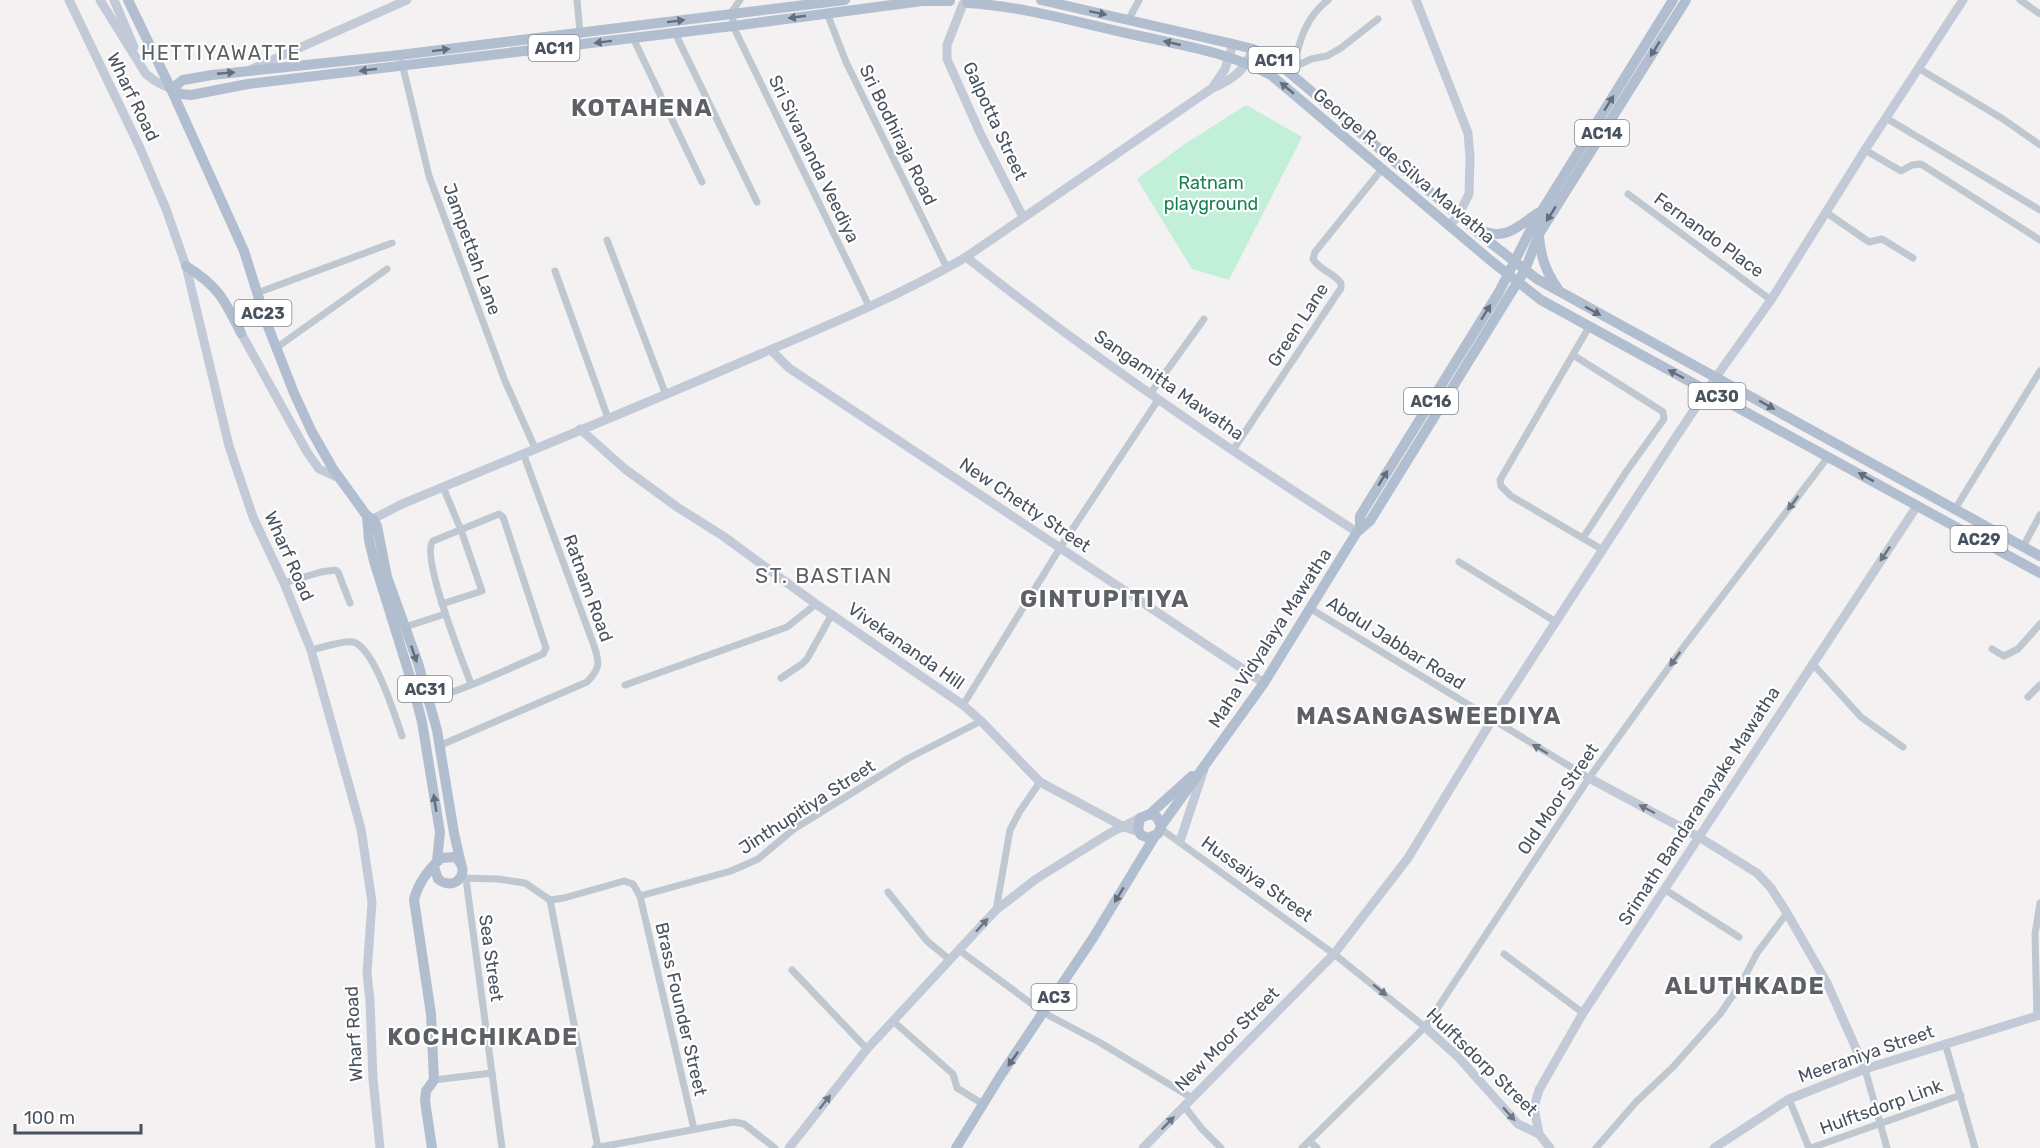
<svg xmlns="http://www.w3.org/2000/svg" width="2040" height="1148" viewBox="0 0 2040 1148" font-family="Rubik,sans-serif">
  <style>
    .green { fill: #c1efd7 }
    .lines { fill: none; stroke-linecap: round; stroke-linejoin: round }
    .street { stroke: #bfc7d0; stroke-width: 7 }
    .secondary { stroke: #c2cad7; stroke-width: 9 }
    .primary { stroke: #b1becf; stroke-width: 10 }
    .oneway { fill: #636d7b }
    .oneway2 { fill: #6c7581 }
    .oneway3 { fill: #6d7683 }
    .labels { text-anchor: middle; stroke-width: 4.5; stroke-linejoin: round; paint-order: stroke }
    .shield { fill: #fff; stroke: #80868f; stroke-width: 1.5 }
    .shield-label { font-size: 16px; font-weight: bold; fill: #49525f }
    .street-label { font-size: 18px; fill: #49525f; stroke: #fff }
    .park-label { font-size: 18px; fill: #188156; stroke: #fff }
    .neighbourhood-label { font-size: 20px; letter-spacing: 1.5px; fill: #5d6166; stroke: #fff }
    .quarter-label { font-size: 21px; letter-spacing: 1.5px; fill: #5d6166; stroke: #fff }
    .district-label { font-size: 24px; font-weight: bold; letter-spacing: 1.5px; fill: #5d6166; stroke: #fff }
  </style>
  <rect width="100%" height="100%" fill="#f3f1f1"/>
  <!-- green -->
  <path class="green" d="M1246,105L1302,137L1229,280L1192,269L1137,179L1182,146Z"/>
  <g class="lines">
    <!-- street -->
    <g class="street">
      <path d="M577,0L580,33"/>
      <path d="M740,0L733,10V26L869,306"/>
      <path d="M2020,0L2040,14"/>
      <path d="M827,13L846,62L947,268"/>
      <path d="M1129,19L1139,0"/>
      <path d="M675,33L757,202"/>
      <path d="M633,38L702,182"/>
      <path d="M402,63L429,176L505,381L535,448"/>
      <path d="M1293,67C1300,40 1305,18 1328,0"/>
      <path d="M1918,68L2003,119L2040,145"/>
      <path d="M1288,70L1311,59L1327,56L1341,48L1378,19"/>
      <path d="M1886,118L2040,210"/>
      <path d="M1865,150L1901,171L1912,165L1921,164L2040,240"/>
      <path d="M1628,194L1771,300"/>
      <path d="M1827,213L1869,242L1882,239L1913,258"/>
      <path d="M607,240L666,395"/>
      <path d="M555,271L608,418"/>
      <path d="M257,293L392,243"/>
      <path d="M1589,327L1500,480L1501,486L1511,496L1603,550"/>
      <path d="M276,348L387,269"/>
      <path d="M1573,355L1657,408L1663,412L1664,419L1626,472L1583,538"/>
      <path d="M1150,394L1204,319"/>
      <path d="M1233,450L1341,288V283C1334,273 1319,270 1313,259L1315,252L1382,169"/>
      <path d="M1955,509L2040,371"/>
      <path d="M2023,547L2040,515"/>
      <path d="M1459,562L1556,622"/>
      <path d="M284,583L321,572L335,570L338,572L350,603"/>
      <path d="M442,604L482,591L461,530L443,487"/>
      <path d="M1311,609L1589,778"/>
      <path d="M405,627L445,614"/>
      <path d="M1992,649L2004,656L2018,649L2040,624"/>
      <path d="M311,650C321,648 344,640 353,642C374,647 395,716 402,736"/>
      <path d="M1812,663L1861,717L1903,747"/>
      <path d="M781,678L802,664L807,659L832,614"/>
      <path d="M625,685L787,627L816,604"/>
      <path d="M2028,697L2040,685"/>
      <path d="M428,700C467,689 505,670 543,654L546,648L503,517L499,514L433,541C420,556 463,662 471,684"/>
      <path d="M963,705L1060,548L1158,400"/>
      <path d="M441,745L587,682C602,667 599,661 593,643L523,453"/>
      <path d="M1161,829L1334,954L1425,1027"/>
      <path d="M460,878L498,879L525,883L550,900L598,1148"/>
      <path d="M466,879L502,1148"/>
      <path d="M1664,889L1739,937"/>
      <path d="M888,892L927,941L950,960"/>
      <path d="M640,896L731,871L758,859L794,829L907,759L981,721"/>
      <path d="M550,900L564,898L624,881L633,884L640,896L694,1129"/>
      <path d="M996,910L1010,830L1020,811L1040,782"/>
      <path d="M959,950L1044,1013L1099,1042L1192,1098"/>
      <path d="M1504,954L1583,1013"/>
      <path d="M792,970L867,1049"/>
      <path d="M2037,1016L2035,934L2040,903"/>
      <path d="M893,1021L953,1074L957,1088L983,1104"/>
      <path d="M1945,1043L1975,1148"/>
      <path d="M1865,1069L1887,1148"/>
      <path d="M434,1080L492,1073"/>
      <path d="M1789,1099L1809,1148"/>
      <path d="M1184,1106L1202,1129L1221,1148"/>
      <path d="M1309,1141L1317,1148"/>
      <path d="M595,1148L734,1122L744,1124L775,1148"/>
      <path d="M1302,1148L1425,1027L1589,778L1682,649L1828,457"/>
      <path d="M1596,1148L1636,1102L1673,1067L1720,1014L1742,982L1757,953L1787,913"/>
      <path d="M1811,1148L1961,1095"/>
    </g>
    <!-- secondary -->
    <g class="secondary">
      <path d="M69,0L140,148L166,209L186,266L229,446L253,517L284,583L311,650L352,796L361,829L372,902L367,973L370,1001L373,1079L380,1148"/>
      <path d="M100,0L146,74L155,81L171,89"/>
      <path d="M114,0L134,47"/>
      <path d="M1416,0L1468,133L1470,157L1469,194L1459,214L1449,226"/>
      <path d="M963,4L947,45V59L981,135L1023,217"/>
      <path d="M252,69L407,0"/>
      <path d="M1213,87L1225,69L1233,44"/>
      <path d="M966,257C1091,356 1223,446 1357,532"/>
      <path d="M241,333L307,452L319,469L341,479"/>
      <path d="M771,350L789,368L1264,683"/>
      <path d="M580,429L625,469L677,507L723,536L816,604L963,705L981,721L1040,782L1124,827L1139,832"/>
      <path d="M370,523L373,519L402,504C514,458 626,412 737,364C814,331 894,299 966,257L1211,89C1233,79 1244,72 1253,49"/>
      <path d="M1589,778L1699,837L1757,873L1771,888L1787,913L1827,983L1865,1069"/>
      <path d="M1180,841L1204,769"/>
      <path d="M1425,1027L1459,1058L1518,1124L1539,1134L1550,1148"/>
      <path d="M1539,1134L1534,1107L1539,1090L1583,1013L1917,506"/>
      <path d="M789,1148L867,1049L996,910L1036,879L1110,833L1140,818"/>
      <path d="M1143,1148L1334,954L1408,858L1492,720L1670,446L1716,377L1771,300L1865,150L1963,0"/>
      <path d="M1714,1148L1789,1099L1865,1069L2040,1015"/>
    </g>
    <!-- primary -->
    <g class="primary">
      <path d="M128,0L171,89L244,251L267,324L294,393L312,432L333,469L367,516"/>
      <path d="M1041,0L1233,44L1253,49L1272,58L1487,240L1537,279L2040,556"/>
      <path d="M967,3C1021,6 1073,21 1126,33C1174,44 1227,51 1271,75L1490,260L1541,300L2040,573"/>
      <path d="M171,89L181,94L191,95L248,84L733,26L922,1H950"/>
      <path d="M171,89L183,80L212,75L400,55L845,0"/>
      <path d="M1480,230C1506,241 1517,227 1538,213"/>
      <path d="M1539,237C1541,258 1546,272 1558,289"/>
      <path d="M186,266C219,287 224,299 241,333"/>
      <path d="M367,516L373,519L377,526L387,577L418,663L437,730L454,833L461,864"/>
      <path d="M367,516L369,540L374,561L412,683L422,722L440,832L437,861"/>
      <path d="M1360,529V516L1499,292L1533,225L1673,0"/>
      <path d="M1150,814L1157,817L1161,826L1158,834L1148,838L1141,835L1138,829L1140,818L1150,814L1192,776"/>
      <path d="M1161,826L1264,683L1357,532L1370,521L1525,270L1539,234L1686,0"/>
      <path d="M432,1148L425,1101L426,1091L434,1080L431,1014L414,900C418,883 429,869 441,858L455,857C473,871 455,893 438,879L434,867"/>
      <path d="M956,1148L1001,1075L1093,938L1155,836"/>
    </g>
  </g>
  <!-- one-way arrows -->
  <defs><path id="oneway-solid" d="M-6-.8H1V-3.2L6.5 0L1 3.2V.8H-6Z" transform="scale(1.5)"/></defs>
  <g class="oneway">
    <use href="#oneway-solid" transform="translate(1098 13) rotate(12)"/>
    <use href="#oneway-solid" transform="translate(797 17) rotate(172)"/>
    <use href="#oneway-solid" transform="translate(676 21) rotate(-7)"/>
    <use href="#oneway-solid" transform="translate(603 42) rotate(173)"/>
    <use href="#oneway-solid" transform="translate(1172 43) rotate(-167)"/>
    <use href="#oneway-solid" transform="translate(1655 49) rotate(122)"/>
    <use href="#oneway-solid" transform="translate(441 50) rotate(-7)"/>
    <use href="#oneway-solid" transform="translate(368 70) rotate(173)"/>
    <use href="#oneway-solid" transform="translate(226 73) rotate(-5)"/>
    <use href="#oneway-solid" transform="translate(1287 88) rotate(-140)"/>
    <use href="#oneway-solid" transform="translate(1609 103) rotate(-58)"/>
    <use href="#oneway-solid" transform="translate(1551 214) rotate(122)"/>
    <use href="#oneway-solid" transform="translate(1593 311) rotate(29)"/>
    <use href="#oneway-solid" transform="translate(1486 312) rotate(-58)"/>
    <use href="#oneway-solid" transform="translate(1676 374) rotate(-152)"/>
    <use href="#oneway-solid" transform="translate(1767 405) rotate(29)"/>
    <use href="#oneway-solid" transform="translate(1866 477) rotate(-151)"/>
    <use href="#oneway-solid" transform="translate(1383 478) rotate(-58)"/>
    <use href="#oneway-solid" transform="translate(414 654) rotate(71)"/>
    <use href="#oneway-solid" transform="translate(435 803) rotate(-99)"/>
    <use href="#oneway-solid" transform="translate(1119 895) rotate(121)"/>
    <use href="#oneway-solid" transform="translate(1013 1059) rotate(125)"/>
  </g>
  <g class="oneway2">
    <use href="#oneway-solid" transform="translate(1793 503) rotate(127)"/>
    <use href="#oneway-solid" transform="translate(1675 659) rotate(126)"/>
    <use href="#oneway-solid" transform="translate(1540 749) rotate(-149)"/>
    <use href="#oneway-solid" transform="translate(1380 990) rotate(39)"/>
  </g>
  <g class="oneway3">
    <use href="#oneway-solid" transform="translate(1885 554) rotate(124)"/>
    <use href="#oneway-solid" transform="translate(1647 809) rotate(-152)"/>
    <use href="#oneway-solid" transform="translate(982 925) rotate(-48)"/>
    <use href="#oneway-solid" transform="translate(825 1102) rotate(-52)"/>
    <use href="#oneway-solid" transform="translate(1509 1114) rotate(48)"/>
    <use href="#oneway-solid" transform="translate(1168 1123) rotate(-45)"/>
  </g>
  <g class="labels">
    <!-- shield labels -->
    <g class="shield">
      <rect x="528.5" y="35" width="51" height="26" rx="4.5"/>
      <rect x="1248.5" y="47" width="51" height="26" rx="4.5"/>
      <rect x="1575" y="120" width="54" height="26" rx="4.5"/>
      <rect x="234.5" y="300" width="57" height="26" rx="4.5"/>
      <rect x="1688.5" y="383" width="57" height="26" rx="4.5"/>
      <rect x="1404" y="388" width="54" height="26" rx="4.5"/>
      <rect x="1950.5" y="526" width="57" height="26" rx="4.5"/>
      <rect x="398" y="676" width="54" height="26" rx="4.5"/>
      <rect x="1031.5" y="984" width="45" height="26" rx="4.5"/>
    </g>
    <g class="shield-label">
      <text x="554" y="54">AC11</text>
      <text x="1274" y="66">AC11</text>
      <text x="1602" y="139">AC14</text>
      <text x="263" y="319">AC23</text>
      <text x="1717" y="402">AC30</text>
      <text x="1431" y="407">AC16</text>
      <text x="1979" y="545">AC29</text>
      <text x="425" y="695">AC31</text>
      <text x="1054" y="1003">AC3</text>
    </g>
    <!-- street labels -->
    <g class="street-label">
      <text transform="translate(133 97) rotate(64)" y="6">Wharf Road</text>
      <text transform="translate(995 121) rotate(65)" y="6">Galpotta Street</text>
      <text transform="translate(898 135) rotate(64)" y="6">Sri Bodhiraja Road</text>
      <text transform="translate(814 159) rotate(64)" y="6">Sri Sivananda Veediya</text>
      <text transform="translate(1404 166) rotate(40)" y="6">George R. de Silva Mawatha</text>
      <text transform="translate(1709 235) rotate(36)" y="6">Fernando Place</text>
      <text transform="translate(472 249) rotate(70)" y="6">Jampettah Lane</text>
      <text transform="translate(1298 325) rotate(-57)" y="6">Green Lane</text>
      <text transform="translate(1169 385) rotate(35)" y="6">Sangamitta Mawatha</text>
      <text transform="translate(1025 505) rotate(34)" y="6">New Chetty Street</text>
      <text transform="translate(289 556) rotate(66)" y="6">Wharf Road</text>
      <text transform="translate(588 588) rotate(70)" y="6">Ratnam Road</text>
      <text transform="translate(1270 638) rotate(-57)" y="6">Maha Vidyalaya Mawatha</text>
      <text transform="translate(1396 643) rotate(32)" y="6">Abdul Jabbar Road</text>
      <text transform="translate(906 646) rotate(35)" y="6">Vivekananda Hill</text>
      <text transform="translate(1558 799) rotate(-56)" y="6">Old Moor Street</text>
      <text transform="translate(1699 806) rotate(-57)" y="6">Srimath Bandaranayake Mawatha</text>
      <text transform="translate(807 807) rotate(-33)" y="6">Jinthupitiya Street</text>
      <text transform="translate(1257 879) rotate(36)" y="6">Hussaiya Street</text>
      <text transform="translate(491 958) rotate(82)" y="6">Sea Street</text>
      <text transform="translate(681 1009) rotate(77)" y="6">Brass Founder Street</text>
      <text transform="translate(354 1034) rotate(-93)" y="6">Wharf Road</text>
      <text transform="translate(1227 1039) rotate(-45)" y="6">New Moor Street</text>
      <text transform="translate(1866 1054) rotate(-19)" y="6">Meeraniya Street</text>
      <text transform="translate(1482 1062) rotate(44)" y="6">Hulftsdorp Street</text>
      <text transform="translate(1881 1107) rotate(-20)" y="6">Hulftsdorp Link</text>
    </g>
    <!-- park labels -->
    <g class="park-label">
      <text x="1211" y="189">Ratnam<tspan x="1211" dy="21">playground</tspan></text>
    </g>
    <!-- neighbourhood labels -->
    <g class="neighbourhood-label">
      <text x="221" y="60">HETTIYAWATTE</text>
    </g>
    <!-- quarter labels -->
    <g class="quarter-label">
      <text x="824" y="583">ST. BASTIAN</text>
    </g>
    <!-- district labels -->
    <g class="district-label">
      <text x="642" y="116">KOTAHENA</text>
      <text x="1105" y="607">GINTUPITIYA</text>
      <text x="1429" y="724">MASANGASWEEDIYA</text>
      <text x="1745" y="994">ALUTHKADE</text>
      <text x="483" y="1045">KOCHCHIKADE</text>
    </g>
  </g>
  <!-- scale -->
  <path d="M15 1124v9h126v-9" fill="none" stroke="#49525f" stroke-width="3"/>
  <text x="24" y="1124" font-size="18" fill="#49525f" stroke="#ffffff" stroke-width="4.5" paint-order="stroke">100 m</text>
</svg>
